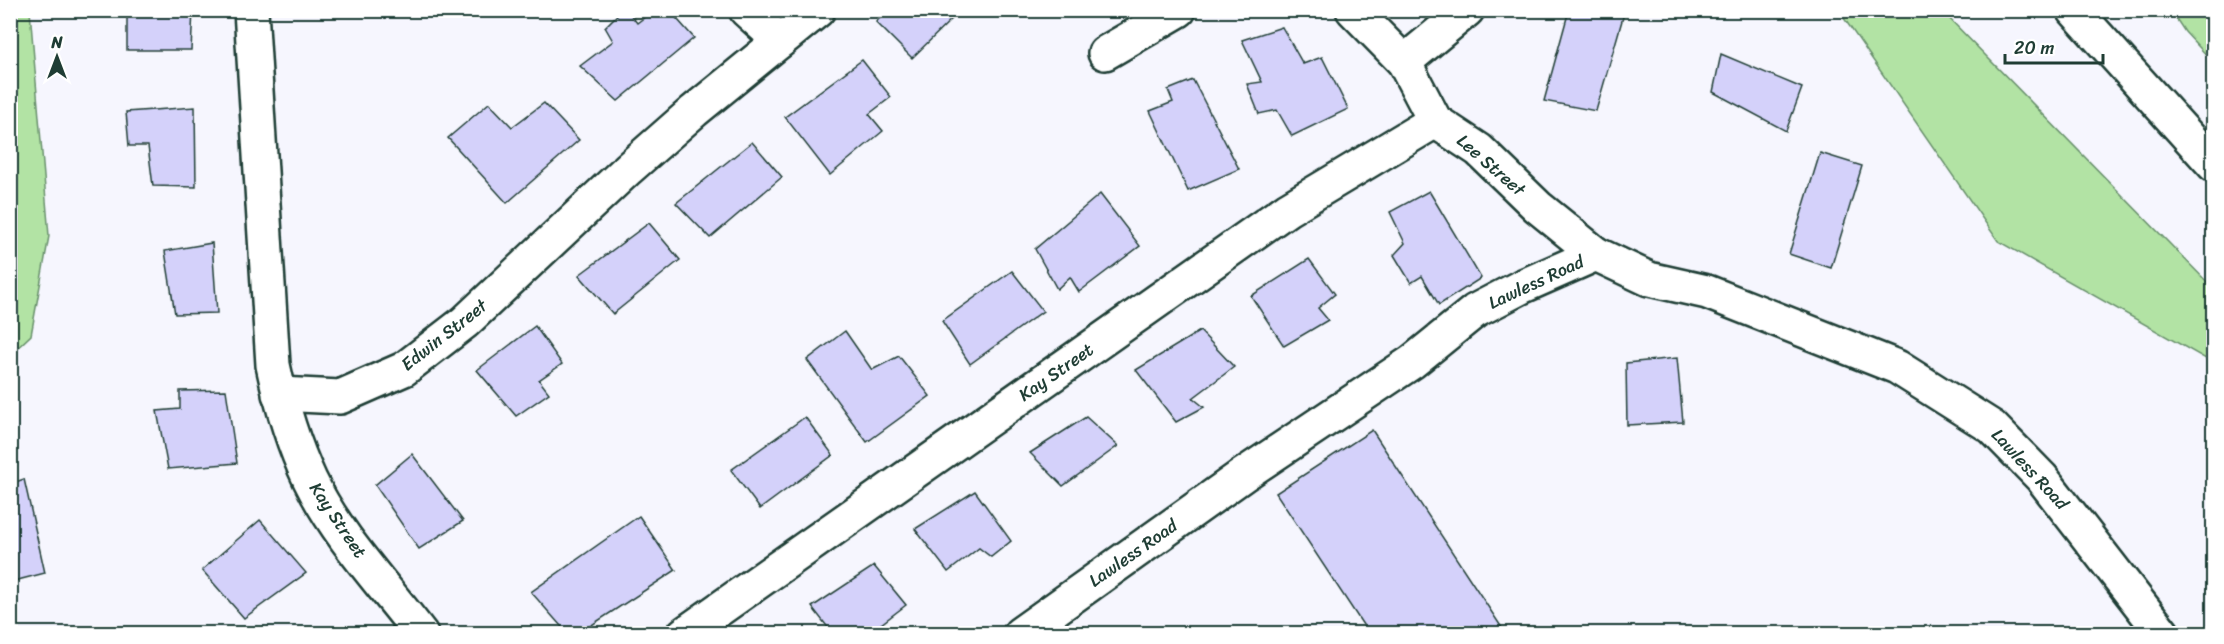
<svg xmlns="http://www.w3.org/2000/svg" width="2224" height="644" viewBox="0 0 2224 644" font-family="Sriracha,sans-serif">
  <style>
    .green { fill: #b2e3a4; stroke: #68906c; stroke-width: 1.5 }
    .building { fill: #d4d1fa; stroke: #1f3d34; stroke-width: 1.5 }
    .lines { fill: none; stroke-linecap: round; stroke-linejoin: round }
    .minor-casing { stroke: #1f3d34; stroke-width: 38 }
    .minor { stroke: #fff; stroke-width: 33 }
    .labels { text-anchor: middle; stroke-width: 5; stroke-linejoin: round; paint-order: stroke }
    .street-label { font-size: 18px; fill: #1f3d34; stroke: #fff }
  </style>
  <rect width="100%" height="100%" fill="#f6f6fe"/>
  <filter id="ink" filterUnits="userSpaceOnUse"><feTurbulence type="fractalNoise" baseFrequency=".0167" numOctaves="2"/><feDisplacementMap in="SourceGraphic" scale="12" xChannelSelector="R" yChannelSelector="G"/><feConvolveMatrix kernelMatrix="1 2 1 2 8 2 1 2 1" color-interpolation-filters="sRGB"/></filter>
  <g filter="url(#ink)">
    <!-- green -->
    <g class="green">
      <path d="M11,10L30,11L49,236L31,335L11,354Z"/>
      <path d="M1839,11H1942L2213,288V363L1998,241Z"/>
      <path d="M2171,11H2213V62L2185,32Z"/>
    </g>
    <!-- building -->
    <g class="building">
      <path d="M127,10H193L191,50H127Z"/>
      <path d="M622,10H627L637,23L654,10H669L694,38L618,101L580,66L613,41L605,27Z"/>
      <path d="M888,10H961L912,58L876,22Z"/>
      <path d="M1569,10H1625L1596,111L1544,101Z"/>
      <path d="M1282,27L1303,64L1322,57L1348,109L1292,136L1277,110L1259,114L1247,84L1262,82L1242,40Z"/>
      <path d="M1721,54L1802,88L1786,131L1713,92Z"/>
      <path d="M862,60L891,97L869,114L883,131L830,175L785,117Z"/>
      <path d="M1193,80L1239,169L1188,191L1150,111L1173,102L1168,90Z"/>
      <path d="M489,103L512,127L544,103L579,140L507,203L448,138Z"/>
      <path d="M195,107L196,187L153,186L148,146H129L126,112Z"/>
      <path d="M752,142L782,177L710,238L676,203Z"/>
      <path d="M1820,153L1862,166L1831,268L1789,254Z"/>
      <path d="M1429,191L1481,278L1439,305L1422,276L1411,283L1394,255L1405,243L1390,212Z"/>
      <path d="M1100,194L1140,246L1079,292L1070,277L1057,289L1035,249Z"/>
      <path d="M649,223L680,260L613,314L579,275Z"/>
      <path d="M212,243L217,313L175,314L165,251Z"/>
      <path d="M1309,259L1335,294L1318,308L1328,320L1284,346L1251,296Z"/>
      <path d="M1012,271L1043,311L970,364L942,321Z"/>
      <path d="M535,326L562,364L539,380L549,393L516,416L477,370Z"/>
      <path d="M845,331L872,370L899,356L930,396L867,442L807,360Z"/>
      <path d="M1200,331L1234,367L1193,398L1204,407L1176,422L1136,370Z"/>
      <path d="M1677,358L1683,422L1627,425L1626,363Z"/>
      <path d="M226,390L237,463L168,469L157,411L180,409V391Z"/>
      <path d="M805,417L833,455L760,509L731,470Z"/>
      <path d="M1086,417L1118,446L1063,486L1030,453Z"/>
      <path d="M1372,430L1506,634H1369L1276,493Z"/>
      <path d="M412,454L463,521L419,549L375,485Z"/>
      <path d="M24,479L45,573L10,582V484Z"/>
      <path d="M975,491L1011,541L991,557L979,548L948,572L915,529Z"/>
      <path d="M639,516L676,570L578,634H568L531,592Z"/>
      <path d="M260,520L306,573L244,618L202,570Z"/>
      <path d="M874,566L906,605L876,628L880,634H833L812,607Z"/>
    </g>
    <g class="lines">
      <!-- minor casing -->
      <g class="minor-casing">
        <g id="minor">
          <path d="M251,10L273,365C281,403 293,444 310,480C337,536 383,584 421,634"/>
          <path d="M746,10L780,41"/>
          <path d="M1353,10L1404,62L1435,121L1479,150L1538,207L1596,254"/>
          <path d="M2074,10L2214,165"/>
          <path d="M1105,53L1179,10"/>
          <path d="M1404,62L1467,10"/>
          <path d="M279,394L340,397L404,369L465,322L628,169L694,111L818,10"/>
          <path d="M684,634L1288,209L1435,121"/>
          <path d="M1020,634L1243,475L1412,362L1475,311L1521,287L1596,254L1649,279L1707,292L1897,367L1992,427L2042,478L2163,634"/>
        </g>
      </g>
      <!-- minor -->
      <use href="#minor" class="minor"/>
    </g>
  </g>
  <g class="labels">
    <!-- street labels -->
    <g class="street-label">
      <text transform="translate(1491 165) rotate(41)" y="6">Lee Street</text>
      <text transform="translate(1536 282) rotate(-25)" y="6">Lawless Road</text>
      <text transform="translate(444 335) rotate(-38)" y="6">Edwin Street</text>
      <text transform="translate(1056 372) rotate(-35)" y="6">Kay Street</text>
      <text transform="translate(2030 469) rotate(47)" y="6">Lawless Road</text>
      <text transform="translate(338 520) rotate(56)" y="6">Kay Street</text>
      <text transform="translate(1133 553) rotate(-35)" y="6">Lawless Road</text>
    </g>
  </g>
  <!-- margin -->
  <rect width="2224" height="644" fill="none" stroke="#fff" stroke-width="36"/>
  <rect x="18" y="18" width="2188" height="608" fill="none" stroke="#1f3d34" stroke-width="2" filter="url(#ink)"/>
  <!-- north arrow -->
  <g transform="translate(57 57)" stroke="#ffffff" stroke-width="4.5" paint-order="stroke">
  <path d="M0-4.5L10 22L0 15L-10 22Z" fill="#1f3d34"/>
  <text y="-9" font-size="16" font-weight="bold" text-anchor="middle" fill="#1f3d34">N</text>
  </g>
  <!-- scale -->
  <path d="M2005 54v9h98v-9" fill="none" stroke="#1f3d34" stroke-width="3"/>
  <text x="2014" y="54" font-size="18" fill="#1f3d34" stroke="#ffffff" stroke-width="4.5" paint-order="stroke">20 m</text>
</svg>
